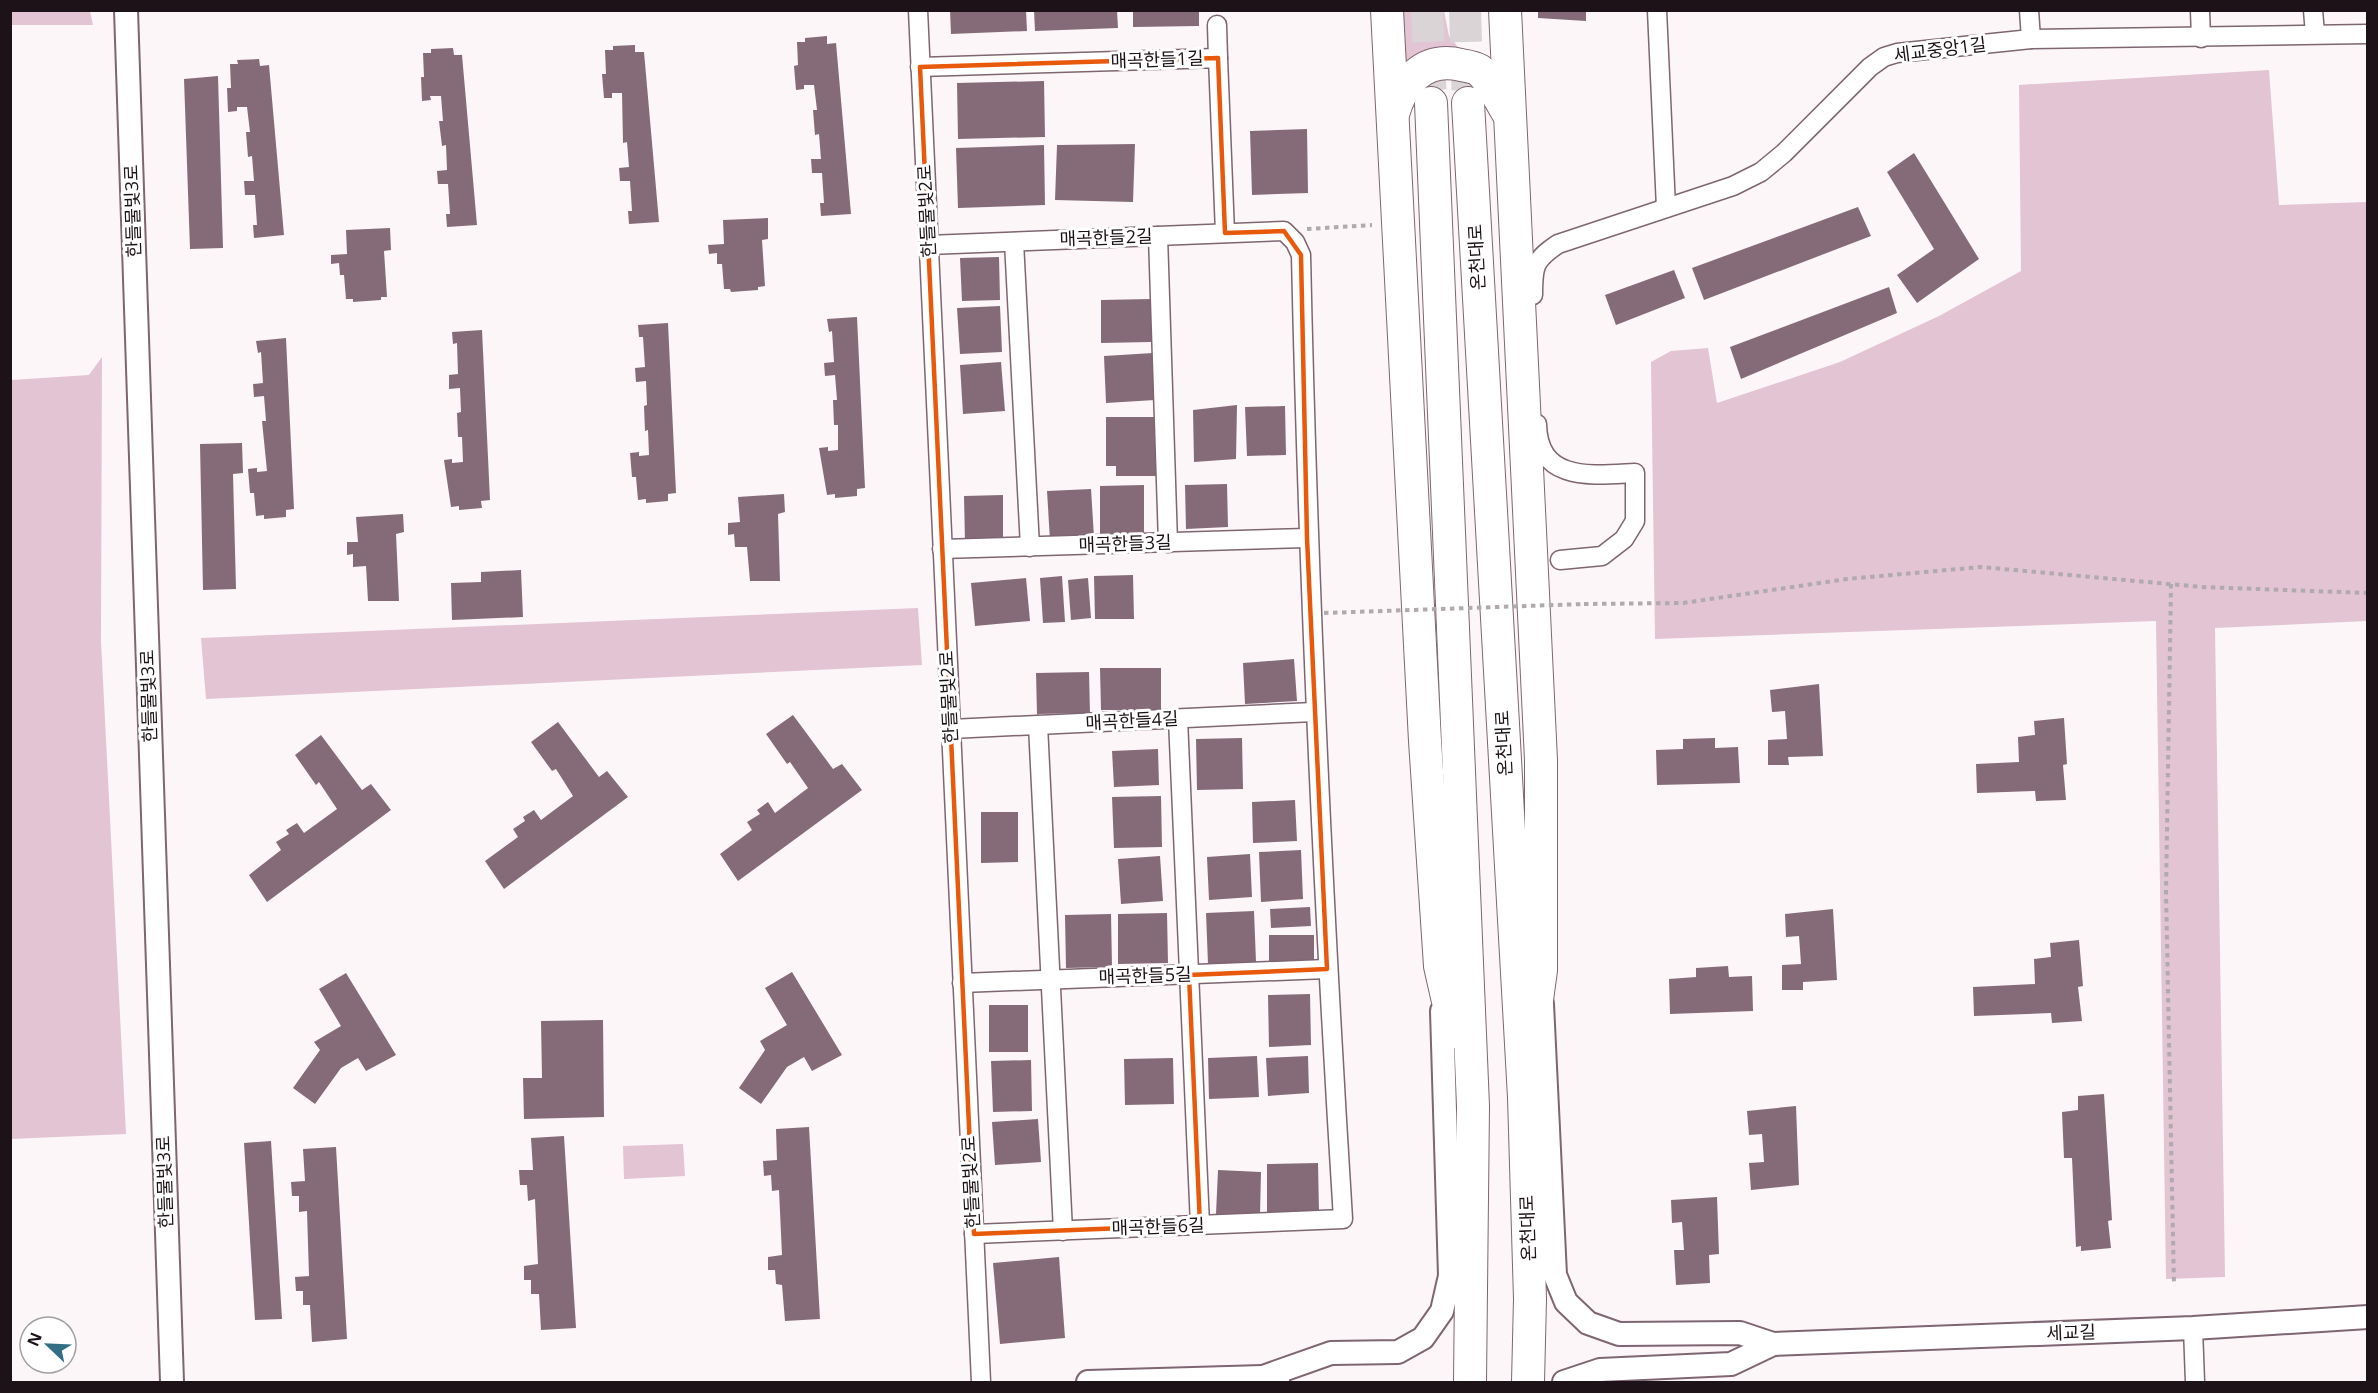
<svg xmlns="http://www.w3.org/2000/svg" width="2378" height="1393" viewBox="0 0 2378 1393" font-family="'Open Sans','Noto Sans KR',sans-serif">
  <style>
    .green { fill: #e2c4d2 }
    .building { fill: #856b77 }
    .lines { fill: none; stroke-linecap: round; stroke-linejoin: round }
    .trunk-tunnel { stroke: #dad4d6; stroke-width: 32; stroke-dasharray: 32 16; stroke-linecap: butt }
    .minor-casing { stroke: #7e6571; stroke-width: 21 }
    .tertiary-casing { stroke: #7e6571; stroke-width: 26 }
    .trunk-casing { stroke: #7e6571; stroke-width: 34 }
    .path { stroke: #b1aaad; stroke-width: 4; stroke-dasharray: 4.5 4.5; stroke-linecap: butt }
    .minor { stroke: #fff; stroke-width: 18 }
    .tertiary { stroke: #fff; stroke-width: 22 }
    .trunk { stroke: #fff; stroke-width: 32 }
    .path-bridge { stroke: #b1aaad; stroke-width: 4; stroke-dasharray: 4.5 4.5; stroke-linecap: butt }
    .marked { fill: none; stroke: #e8590c; stroke-width: 4.5; stroke-linejoin: round }
    .labels { text-anchor: middle; stroke-width: 6; stroke-linejoin: round; paint-order: stroke }
    .street-label { font-size: 18px; fill: #1c1217; stroke: #fff }
  </style>
  <rect width="100%" height="100%" fill="#fcf6f8"/>
  <!-- green -->
  <g class="green">
    <path d="M10,11H90L93,25H11Z"/>
    <path d="M1398,11H1444L1449,36L1462,52L1404,74Z"/>
    <path d="M2269,70L2279,205L2367,202V621L2215,628L2225,1277L2166,1279L2156,621L1655,639L1651,362L1671,351L1708,348L1717,403L1840,362L1939,316L2021,271L2019,85Z"/>
    <path d="M102,357L101,641L126,1134L11,1139V380L89,375Z"/>
    <path d="M918,608L922,665L206,699L201,638Z"/>
    <path d="M683,1144L685,1176L624,1179L623,1146Z"/>
  </g>
  <!-- building -->
  <g class="building">
    <path d="M950,10H1026L1027,31L951,34Z"/>
    <path d="M1034,10H1117L1118,28L1035,31Z"/>
    <path d="M1133,10H1199V26L1133,27Z"/>
    <path d="M1538,10H1586V21L1538,18Z"/>
    <path d="M827,36V44L836,43L851,214L821,216L820,203H824L822,173H812L811,159H821L819,134L815,135L813,110H817L814,85H804V89L796,90L794,66L798,65L797,42H805V38Z"/>
    <path d="M635,45V52H644L659,222L629,224L628,211H632L630,181H620L619,168L629,167L627,142L623,143L622,93H612V98H604L602,74H606L605,50H613V46Z"/>
    <path d="M453,48L454,55H462L477,225L447,227L446,214H450L448,184H438L437,171L447,170L446,145L442,146L439,121H443L441,96H430L431,100L422,101L421,77H424L423,53H431V49Z"/>
    <path d="M259,59L260,66L269,65L284,235L254,238L253,225H257L255,195H245L244,181H254L252,156L248,157L246,132H250L247,107H237V111L228,112L227,88H231L230,64H238L237,60Z"/>
    <path d="M218,76L223,248L190,249L184,79Z"/>
    <path d="M1044,81L1045,137L958,139L957,83Z"/>
    <path d="M1307,129L1308,193L1252,195L1250,131Z"/>
    <path d="M1135,144L1133,202L1055,200L1057,145Z"/>
    <path d="M1044,145L1045,205L958,208L956,148Z"/>
    <path d="M1914,153L1979,259L1917,303L1897,275L1934,249L1887,172Z"/>
    <path d="M1858,207L1871,236L1704,300L1692,268Z"/>
    <path d="M768,218V239L762,240L765,286L758,287V290L731,292L730,289H724L722,264H717V253L709,254L708,245L724,244L723,220Z"/>
    <path d="M390,228L391,250L384,251L387,297H381V300L353,302V299H346L344,275H340L339,263L331,264V255L347,254L346,230Z"/>
    <path d="M999,257L1000,300L962,301L960,258Z"/>
    <path d="M1674,270L1685,298L1616,325L1605,295Z"/>
    <path d="M1889,287L1897,313L1741,379L1730,347Z"/>
    <path d="M1151,299V342L1101,343V300Z"/>
    <path d="M1000,306L1002,352L960,354L957,308Z"/>
    <path d="M857,317L865,488L857,489V496L835,498V494L827,495L819,448L828,447V451L838,450V425H834L833,400H837L835,375L825,376L824,363L834,362L832,331L829,332L827,319Z"/>
    <path d="M668,323L676,493L668,494V501L646,503V499L638,500L636,477H632L630,453L639,452V456L649,455L648,430L645,431L644,406L647,405L646,381L636,382L635,368L645,367L643,337H639L638,325Z"/>
    <path d="M482,330L490,500L481,501L482,508L459,510V506L451,507L444,460L452,459V463L463,462L462,437H458L457,413L461,412L460,388L449,389V375L458,374L457,343L453,344L452,332Z"/>
    <path d="M286,338L294,509L286,510V517L264,519V515L256,516L254,493H250L248,469L257,468V472L267,471L262,421H266L264,396L254,397L253,384L263,383L261,352L258,353L256,341Z"/>
    <path d="M1153,353L1155,400L1106,403L1104,356Z"/>
    <path d="M1001,362L1005,411L963,414L960,365Z"/>
    <path d="M1237,405L1236,459L1194,462L1193,410Z"/>
    <path d="M1285,406L1286,455L1247,456L1245,407Z"/>
    <path d="M1106,417H1156V476H1116V466H1106Z"/>
    <path d="M242,443L243,473L233,474L236,589L203,590L200,444Z"/>
    <path d="M1227,484L1228,527L1186,529L1185,485Z"/>
    <path d="M1144,485V534H1100V486Z"/>
    <path d="M1091,489L1094,537L1050,540L1047,491Z"/>
    <path d="M784,494L785,512L778,514L780,581H750L747,547H735L734,534L728,535V523L740,522L738,497Z"/>
    <path d="M1003,495V541L965,542L964,496Z"/>
    <path d="M403,514L404,532L396,534L399,601H368L366,566L353,567V554L347,555V542H358L356,517Z"/>
    <path d="M521,570L523,617L452,620L451,583L481,582V572Z"/>
    <path d="M1133,575L1134,619H1095L1094,576Z"/>
    <path d="M1062,576L1065,622L1043,623L1040,578Z"/>
    <path d="M1026,578L1030,621L975,626L971,583Z"/>
    <path d="M1088,578L1091,618L1071,620L1068,580Z"/>
    <path d="M1294,659L1297,701L1245,704L1243,663Z"/>
    <path d="M1100,668H1161V710H1101Z"/>
    <path d="M1089,672L1090,713L1037,714L1036,673Z"/>
    <path d="M1819,684L1823,756L1788,757L1789,765H1768V740L1787,739L1785,711L1772,712L1770,690Z"/>
    <path d="M793,715L833,769L842,764L862,790L738,881L720,854L752,830L747,822L760,814L757,810L768,802L775,813L808,788L790,762L787,764L766,734Z"/>
    <path d="M2064,718L2067,764L2063,765L2066,800L2036,801L2035,791L1977,793L1976,764L2019,762L2018,737L2035,735L2034,721Z"/>
    <path d="M558,722L599,777L607,771L628,797L504,889L485,861L518,837L513,829L525,821L523,817L534,810L541,820L573,796L556,769L552,771L531,742Z"/>
    <path d="M321,735L362,790L371,784L391,810L267,902L249,875L281,850L276,842L289,834L286,830L297,823L304,833L337,809L319,782L316,785L295,755Z"/>
    <path d="M1242,738L1243,789L1197,790L1196,739Z"/>
    <path d="M1715,738V748L1738,747L1740,783L1657,785L1656,750L1683,749V739Z"/>
    <path d="M1158,749L1159,785L1114,787L1112,751Z"/>
    <path d="M1161,796L1162,847L1114,848L1112,797Z"/>
    <path d="M1295,800L1297,841L1253,843L1252,802Z"/>
    <path d="M981,812H1018V862L981,863Z"/>
    <path d="M1301,850L1303,899L1261,902L1259,852Z"/>
    <path d="M1250,854L1252,897L1209,900L1207,857Z"/>
    <path d="M1160,856L1163,901L1121,904L1118,859Z"/>
    <path d="M1310,907L1311,926L1271,928L1270,909Z"/>
    <path d="M1833,909L1837,980L1803,982V990H1782V965L1801,964L1799,936L1786,937L1785,914Z"/>
    <path d="M1254,911L1256,962L1208,964L1206,913Z"/>
    <path d="M1167,913L1168,963L1118,964V914Z"/>
    <path d="M1111,914L1112,967L1066,968L1065,915Z"/>
    <rect x="1269" y="935" width="45" height="26"/>
    <path d="M2079,940L2083,986L2078,987L2082,1021L2052,1023L2051,1013L1974,1016L1973,987L2035,984L2034,959L2051,957L2050,943Z"/>
    <path d="M1728,966L1729,977L1752,976L1753,1011L1670,1014L1669,979L1696,977V968Z"/>
    <path d="M792,972L842,1055L812,1071L804,1057L787,1067L761,1104L739,1088L765,1050L760,1041L787,1025L765,988Z"/>
    <path d="M346,973L396,1055L366,1071L358,1058L341,1068L315,1104L293,1088L320,1050L314,1042L341,1026L319,989Z"/>
    <path d="M1310,994L1311,1045L1269,1047L1268,995Z"/>
    <rect x="989" y="1005" width="39" height="47"/>
    <path d="M603,1020L604,1117L524,1119L523,1078H542L541,1021Z"/>
    <path d="M1257,1056L1259,1097L1209,1099L1208,1058Z"/>
    <path d="M1308,1056L1309,1093L1268,1096L1266,1058Z"/>
    <path d="M1173,1058L1174,1104L1125,1105L1124,1059Z"/>
    <path d="M1031,1060L1032,1111L993,1112L991,1061Z"/>
    <path d="M2104,1094L2112,1220L2108,1221L2111,1248L2081,1251V1246L2076,1247L2072,1158H2064L2062,1112L2078,1110V1096Z"/>
    <path d="M1796,1106L1799,1185L1751,1190L1749,1163L1764,1162L1762,1134L1749,1135L1747,1111Z"/>
    <path d="M1038,1119L1041,1162L995,1165L992,1122Z"/>
    <path d="M809,1127L820,1319L785,1321L782,1285L776,1284L775,1270H768V1257L782,1255L779,1190L772,1191L771,1175L764,1176L763,1161L777,1160L776,1129Z"/>
    <path d="M564,1136L576,1328L541,1330L539,1294H531V1280H524V1266L538,1264L535,1199L528,1201L527,1185H520L519,1170H533L531,1138Z"/>
    <path d="M271,1141L282,1319L255,1320L244,1143Z"/>
    <path d="M336,1147L347,1339L312,1342L310,1305H303V1291H296L295,1277L309,1276L307,1211L299,1212V1196H292L291,1182L305,1181L303,1149Z"/>
    <path d="M1318,1163L1319,1212H1267V1164Z"/>
    <path d="M1218,1170L1261,1172L1260,1215L1216,1214Z"/>
    <path d="M1717,1197L1719,1254L1709,1255L1710,1283L1676,1285L1674,1250H1684L1682,1222L1672,1223L1671,1200Z"/>
    <path d="M1059,1257L1065,1338L1000,1344L993,1263Z"/>
  </g>
  <g class="lines">
    <!-- trunk-tunnel -->
    <g class="trunk-tunnel">
      <path d="M1427,10L1431,103"/>
      <path d="M1465,10L1468,103"/>
    </g>
    <!-- minor casing -->
    <g class="minor-casing">
      <g id="minor">
        <path d="M918,10L981,1382"/>
        <path d="M1657,10L1666,208"/>
        <path d="M2029,10L2031,39"/>
        <path d="M2200,10L2201,38"/>
        <path d="M2313,10L2315,34"/>
        <path d="M1217,25L1218,58"/>
        <path d="M920,67L1218,58L1225,233"/>
        <path d="M1158,236L1168,543"/>
        <path d="M1014,242L1030,547"/>
        <path d="M928,245L1284,231L1295,242L1301,255C1308,577 1323,898 1343,1219L974,1234"/>
        <path d="M1533,295C1533,266 1534,260 1558,244L1733,186L1761,172L1784,153L1870,67L1884,57L1897,53L2031,39L2368,34"/>
        <path d="M1537,424C1538,483 1593,475 1635,473V521L1624,539L1602,556L1560,560"/>
        <path d="M942,549L1307,538"/>
        <path d="M1178,719L1200,1225"/>
        <path d="M1038,725L1063,1231"/>
        <path d="M951,729L1314,712"/>
        <path d="M962,983L1327,969"/>
        <path d="M2193,1328L2195,1382"/>
      </g>
    </g>
    <!-- tertiary casing -->
    <g class="tertiary-casing">
      <g id="tertiary">
        <path d="M126,10L172,1382"/>
        <path d="M1542,1004L1555,1275L1566,1302L1588,1323L1619,1334L1740,1333L1773,1344L2193,1328L2368,1317"/>
        <path d="M1263,1377L1331,1353L1398,1352L1423,1338L1442,1311L1450,1276L1442,1011"/>
        <path d="M1088,1382L1263,1377L1278,1381"/>
        <path d="M1564,1382L1600,1370L1731,1364L1773,1344"/>
      </g>
    </g>
    <!-- trunk casing -->
    <g class="trunk-casing">
      <g id="trunk">
        <path d="M1387,10L1425,741L1440,966L1455,1032"/>
        <path d="M1505,10L1541,760V970L1534,1022"/>
        <path d="M1431,103L1473,1106L1470,1382"/>
        <path d="M1468,103L1524,1097L1530,1299L1528,1382"/>
        <path d="M1393,114C1402,82 1424,56 1461,65C1467,66 1474,67 1479,70C1492,81 1499,99 1508,113"/>
      </g>
    </g>
    <!-- path -->
    <g class="path">
      <path d="M1307,229L1372,225"/>
      <path d="M2171,584L2166,892L2174,1286"/>
      <path d="M1584,604L1683,603L1847,579L1981,567L2202,587L2368,593"/>
    </g>
    <!-- minor -->
    <use href="#minor" class="minor"/>
    <!-- tertiary -->
    <use href="#tertiary" class="tertiary"/>
    <!-- trunk -->
    <use href="#trunk" class="trunk"/>
    <!-- path-bridge -->
    <path class="path-bridge" d="M1324,613L1584,604"/>
  </g>
  <!-- marked area -->
  <path class="marked" d="M1218,58L1225,233L1284,231L1301,255L1307,538L1327,969L1189,975L1200,1225L974,1234L920,67Z"/>
  <g class="labels">
    <!-- street labels -->
    <g class="street-label">
      <text transform="translate(1940 50) rotate(-7)" y="6">세교중앙1길</text>
      <text transform="translate(1157 60) rotate(-2)" y="6">매곡한들1길</text>
      <text transform="translate(133 211) rotate(-92)" y="6">한들물빛3로</text>
      <text transform="translate(927 211) rotate(-93)" y="6">한들물빛2로</text>
      <text transform="translate(1106 238) rotate(-2)" y="6">매곡한들2길</text>
      <text transform="translate(1477 257) rotate(-93)" y="6">온천대로</text>
      <text transform="translate(1125 544) rotate(-2)" y="6">매곡한들3길</text>
      <text transform="translate(149 696) rotate(-92)" y="6">한들물빛3로</text>
      <text transform="translate(949 697) rotate(-93)" y="6">한들물빛2로</text>
      <text transform="translate(1132 721) rotate(-3)" y="6">매곡한들4길</text>
      <text transform="translate(1504 743) rotate(-93)" y="6">온천대로</text>
      <text transform="translate(1145 976) rotate(-2)" y="6">매곡한들5길</text>
      <text transform="translate(165 1182) rotate(-92)" y="6">한들물빛3로</text>
      <text transform="translate(971 1182) rotate(-93)" y="6">한들물빛2로</text>
      <text transform="translate(1158 1227) rotate(-2)" y="6">매곡한들6길</text>
      <text transform="translate(1528 1228) rotate(-92)" y="6">온천대로</text>
      <text transform="translate(2071 1333) rotate(-2)" y="6">세교길</text>
    </g>
  </g>
  <!-- border -->
  <rect width="2378" height="1393" fill="none" stroke="#1c1217" stroke-width="24"/>
  <!-- north arrow -->
  <g transform="translate(48 1345) rotate(293)"><circle r="28" fill="#ffffff" stroke="#a4a0a2" stroke-width="1.5"/>
  <path d="M0-4.5L10 22L0 15L-10 22Z" fill="#326f85"/>
  <text y="-9" font-size="16" font-weight="bold" text-anchor="middle" fill="#1c1217">N</text>
  </g>
</svg>
